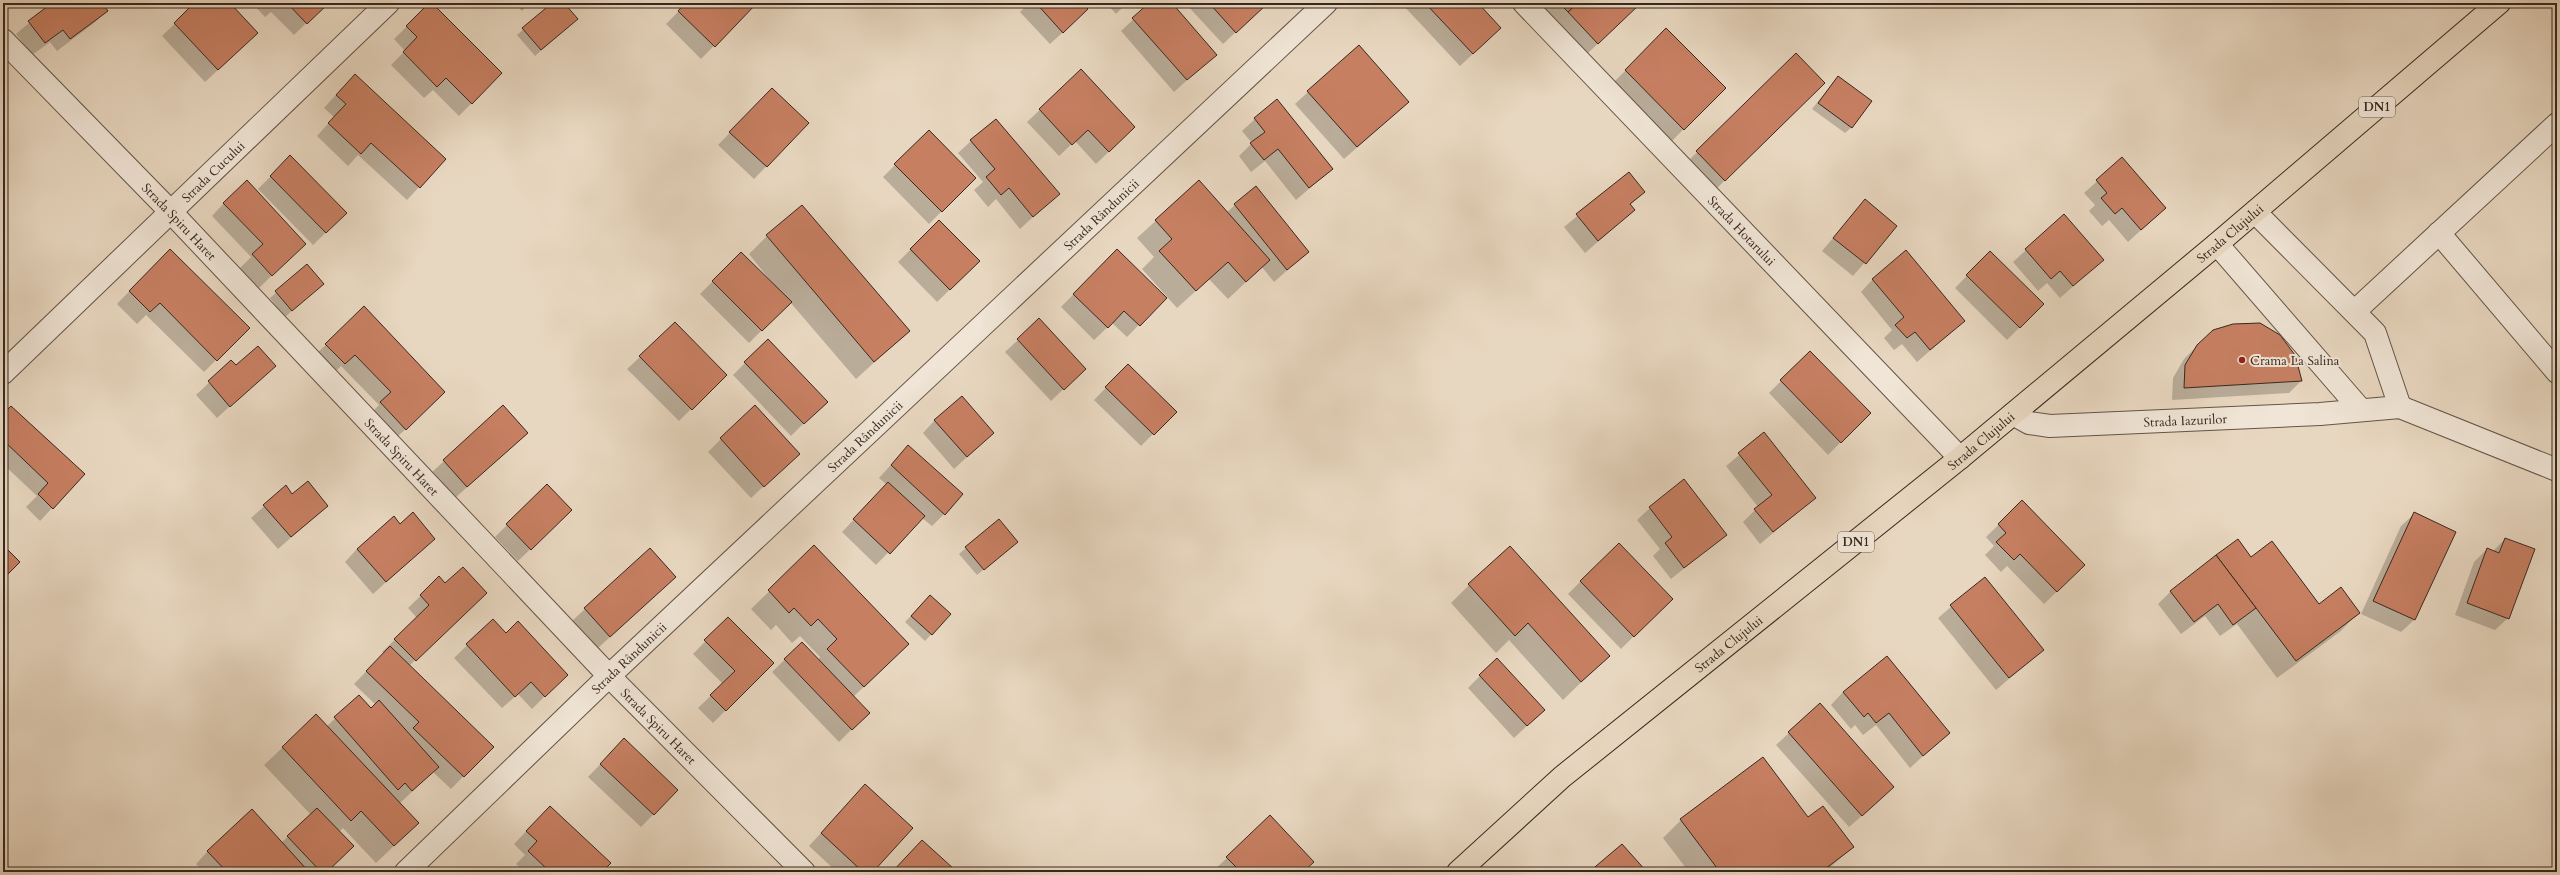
<svg xmlns="http://www.w3.org/2000/svg" width="2560" height="875" viewBox="0 0 2560 875" font-family="Cardo,serif">
  <style>
    .shadow { fill: #0003 }
    .building { fill: #c77f62; stroke: #37281f }
    .lines { fill: none; stroke-linecap: round; stroke-linejoin: round }
    .minor-casing { stroke: #635447; stroke-width: 24 }
    .major-casing { stroke: #37281f; stroke-width: 24 }
    .minor { stroke: #f0e5d6; stroke-width: 22 }
    .major { stroke: #e8d7c0; stroke-width: 22 }
    .poi-dot { fill: #8f2418; stroke: #f0e5d6; stroke-width: 1.5 }
    .labels { text-anchor: middle; stroke-width: 4; stroke-linejoin: round; paint-order: stroke }
    .shield { fill: #f0e5d6; stroke: #6e6156; stroke-width: 1 }
    .shield-label { font-size: 12px; font-weight: bold; fill: #37281f }
    .street-label { font-size: 13px; fill: #37281f; stroke: #f0e5d6 }
    .poi-label { font-size: 13px; fill: #37281f; stroke: #f0e5d6; text-anchor: start }
  </style>
  <rect width="100%" height="100%" fill="#e8d7c0"/>
  <filter id="stains"><feTurbulence type="fractalNoise" baseFrequency=".005" numOctaves="4"/><feColorMatrix values="0 0 0 0 .2 0 0 0 0 .09 0 0 0 0 .02 0 0 0 .5 -.17"/></filter>
  <radialGradient id="worn" r=".72"><stop offset=".6" stop-color="#630" stop-opacity="0"/><stop offset="1" stop-color="#630" stop-opacity=".3"/></radialGradient>
  <!-- shadow -->
  <g class="shadow">
    <path d="M53,3H101L107,11L94,23L57,51L50,42L32,55L16,34Z"/>
    <path d="M196,3H228L244,46L205,82L162,36Z"/>
    <path d="M252,3H327L294,35L271,12L265,17Z"/>
    <path d="M431,3L501,73L459,116L433,90L424,98L391,65L405,51L394,39Z"/>
    <path d="M514,3H530L522,11Z"/>
    <path d="M553,3H563L570,25L535,56L517,35Z"/>
    <path d="M687,3H756L701,59L666,24Z"/>
    <path d="M1029,3H1081L1074,22L1050,44L1020,12Z"/>
    <path d="M1106,3H1127L1116,14Z"/>
    <path d="M1151,3H1170L1215,55L1174,92L1121,31Z"/>
    <path d="M1185,3H1263L1252,17L1223,44Z"/>
    <path d="M1401,3H1477L1488,40L1460,66Z"/>
    <path d="M1534,3H1640L1585,56Z"/>
    <path d="M2272,3H2279L2275,6Z"/>
    <path d="M1666,30L1724,88L1671,142L1613,83Z"/>
    <path d="M1796,55L1824,83L1712,193L1684,165Z"/>
    <path d="M1081,71L1122,139L1096,164L1075,141L1059,156L1027,122Z"/>
    <path d="M1838,77L1852,127L1845,133L1812,109Z"/>
    <path d="M342,88L419,187L407,200L358,155L348,166L317,136L334,117L324,108Z"/>
    <path d="M772,89L808,123L754,179L718,145Z"/>
    <path d="M1308,92L1395,114L1344,159L1295,104Z"/>
    <path d="M1255,119L1332,169L1296,200L1265,161L1251,172L1239,156L1252,143L1242,131Z"/>
    <path d="M929,131L975,178L929,224L883,177Z"/>
    <path d="M971,141L1058,194L1020,229L996,199L988,207L974,190L983,182L958,153Z"/>
    <path d="M290,157L346,213L313,245L258,189Z"/>
    <path d="M2122,159L2165,208L2128,242L2109,220L2102,226L2089,211L2095,205L2084,193Z"/>
    <path d="M1629,173L1644,192L1630,205L1634,210L1585,253L1564,227Z"/>
    <path d="M1198,182L1226,213L1255,187L1308,252L1274,282L1262,267L1228,299L1209,279L1177,308L1142,269L1154,257L1137,238Z"/>
    <path d="M1865,200L1896,226L1853,276L1822,251Z"/>
    <path d="M224,203L292,256L259,288L240,268L251,257L212,216Z"/>
    <path d="M939,222L966,274L937,302L898,262Z"/>
    <path d="M767,236L909,331L856,379L790,302L749,343L700,294L741,253L777,289L749,254Z"/>
    <path d="M1117,250L1165,298L1127,337L1112,323L1094,340L1061,307Z"/>
    <path d="M2026,250L2103,260L2060,298L2047,283L2038,291L2013,262Z"/>
    <path d="M1990,252L2043,304L2007,340L1955,288Z"/>
    <path d="M157,263L248,328L204,372L146,315L137,324L117,304Z"/>
    <path d="M307,266L316,290L285,317L270,298Z"/>
    <path d="M1873,279L1964,321L1917,362L1902,344L1894,350L1884,338L1892,330L1861,292Z"/>
    <path d="M364,308L444,392L393,441L368,416L379,405L341,366L331,376L313,357Z"/>
    <path d="M768,340L826,401L791,436L733,375Z"/>
    <path d="M1018,340L1072,381L1051,401L1005,352Z"/>
    <path d="M2197,346L2301,381L2289,393L2172,400L2173,378L2184,359Z"/>
    <path d="M1810,352L1870,413L1828,455L1769,393Z"/>
    <path d="M640,357L725,375L679,421L627,369Z"/>
    <path d="M231,362L236,367L274,366L217,418L196,395Z"/>
    <path d="M1128,365L1175,412L1141,446L1094,400Z"/>
    <path d="M503,407L514,445L454,499L431,473Z"/>
    <path d="M3,415L84,474L40,521L26,507L37,496L3,464Z"/>
    <path d="M935,420L993,433L954,469L923,433Z"/>
    <path d="M1764,434L1815,498L1760,544L1743,522L1758,507L1726,466Z"/>
    <path d="M721,439L786,466L751,498L708,452Z"/>
    <path d="M908,446L944,514L932,526L922,518L876,565L842,532L887,485L879,478Z"/>
    <path d="M547,485L571,510L518,561L495,537Z"/>
    <path d="M286,487L292,495L327,506L278,549L251,518Z"/>
    <path d="M2022,502L2071,578L2044,604L2007,566L2001,572L1985,555L1994,546L1986,537Z"/>
    <path d="M1650,508L1726,534L1671,579L1653,556L1660,549L1637,520Z"/>
    <path d="M2414,514L2455,532L2414,620L2401,632L2361,614L2401,526Z"/>
    <path d="M999,520L1010,548L977,575L959,554Z"/>
    <path d="M434,538L373,594L345,562L357,549Z"/>
    <path d="M2505,539L2508,618L2495,630L2455,615L2474,562L2487,549L2493,551Z"/>
    <path d="M2238,541L2251,558L2319,605L2358,613L2341,631L2277,678L2237,624L2220,636L2205,616L2181,634L2158,604L2170,592Z"/>
    <path d="M814,547L890,662L853,697L868,713L839,742L772,672L802,643L818,660L820,657L800,636L792,643L776,625L771,630L751,609Z"/>
    <path d="M439,578L473,605L409,666L492,747L451,789L433,772L399,804V841L376,863L343,828L339,832L326,872H203L196,864L208,851L281,843L311,815L264,765L316,716L326,727L359,696L371,709L376,705L354,684L384,653L382,652L417,618L408,608Z"/>
    <path d="M1985,578L2043,650L1996,690L1938,618Z"/>
    <path d="M1581,581L1671,599L1621,649L1568,594Z"/>
    <path d="M1469,585L1608,656L1563,700L1509,640L1496,653L1451,603Z"/>
    <path d="M662,589L597,649L572,621L585,609Z"/>
    <path d="M924,602L950,614L925,641L905,622Z"/>
    <path d="M728,618L773,663L713,723L698,708L723,684L693,654Z"/>
    <path d="M493,620L554,687L532,709L518,694L502,708L454,658Z"/>
    <path d="M1480,676L1531,722L1514,738L1468,688Z"/>
    <path d="M1843,692L1948,733L1910,768L1876,725L1863,735L1855,725L1851,729L1831,705Z"/>
    <path d="M1789,733L1880,800L1849,827L1776,745Z"/>
    <path d="M612,752L677,790L641,827L588,777Z"/>
    <path d="M853,798L872,872H837L809,846Z"/>
    <path d="M1808,819L1853,847L1825,872H1689L1663,838L1681,820Z"/>
    <path d="M537,820L601,872H524L516,864L525,855L514,844Z"/>
    <path d="M1227,858L1302,872H1216L1214,870Z"/>
  </g>
  <!-- building -->
  <g class="building">
    <path d="M52,3H102L108,11L70,39L63,30L45,43L28,21Z"/>
    <path d="M194,3H230L258,33L218,70L174,23Z"/>
    <path d="M287,3H329L307,24Z"/>
    <path d="M429,3H432L502,73L472,104L446,78L437,87L403,52L417,37L406,26Z"/>
    <path d="M552,3H564L578,19L541,50L522,28Z"/>
    <path d="M685,3H757L715,47L678,11Z"/>
    <path d="M1036,3H1082L1088,9L1063,33Z"/>
    <path d="M1149,3H1172L1217,55L1187,80L1132,18Z"/>
    <path d="M1209,3H1264L1266,5L1236,33Z"/>
    <path d="M1425,3H1478L1501,28L1473,54Z"/>
    <path d="M1559,3H1578L1568,12Z"/>
    <path d="M1578,3H1641L1598,44L1568,12Z"/>
    <path d="M1666,28L1726,88L1684,130L1625,70Z"/>
    <path d="M1359,45L1409,102L1357,147L1307,91Z"/>
    <path d="M1796,53L1825,83L1725,181L1696,151Z"/>
    <path d="M1081,69L1135,127L1109,152L1088,130L1072,145L1039,109Z"/>
    <path d="M355,74L446,159L420,188L371,143L361,154L328,123L346,104L336,95Z"/>
    <path d="M1838,76L1872,101L1852,128L1818,103Z"/>
    <path d="M772,88L809,123L767,167L729,132Z"/>
    <path d="M1277,99L1333,169L1309,188L1278,149L1264,160L1250,143L1265,132L1254,118Z"/>
    <path d="M996,119L1060,194L1033,217L1009,188L1001,195L986,177L995,169L970,140Z"/>
    <path d="M929,130L976,178L942,212L894,164Z"/>
    <path d="M290,155L347,213L326,233L270,176Z"/>
    <path d="M2122,157L2166,208L2141,230L2122,208L2115,214L2101,198L2107,193L2096,180Z"/>
    <path d="M1629,172L1645,192L1630,204L1635,210L1598,241L1576,214Z"/>
    <path d="M247,180L306,244L272,276L252,254L263,244L223,203Z"/>
    <path d="M1199,180L1270,260L1246,282L1228,262L1196,291L1159,251L1172,239L1155,220Z"/>
    <path d="M1256,186L1309,252L1287,270L1234,204Z"/>
    <path d="M1865,199L1897,226L1866,264L1833,238Z"/>
    <path d="M802,205L910,331L874,362L766,235Z"/>
    <path d="M2064,214L2104,260L2073,286L2060,271L2051,279L2025,249Z"/>
    <path d="M939,220L980,261L950,290L910,249Z"/>
    <path d="M170,249L250,328L217,361L160,303L150,312L129,291Z"/>
    <path d="M1117,249L1167,298L1140,326L1124,311L1108,328L1073,294Z"/>
    <path d="M1906,250L1965,321L1930,350L1915,332L1907,338L1895,325L1904,317L1872,279Z"/>
    <path d="M1990,251L2044,304L2020,328L1966,275Z"/>
    <path d="M741,252L792,302L762,331L712,281Z"/>
    <path d="M307,264L324,284L292,311L275,291Z"/>
    <path d="M364,306L445,392L406,430L380,402L391,392L355,355L345,364L325,344Z"/>
    <path d="M1039,318L1086,369L1064,390L1017,339Z"/>
    <path d="M675,322L727,375L692,410L639,356Z"/>
    <path d="M2260,323L2280,335L2295,355L2302,381L2184,388L2185,365L2197,345L2213,330L2233,324Z"/>
    <path d="M768,339L828,402L804,424L744,362Z"/>
    <path d="M258,346L276,366L230,407L208,381L231,360L236,365Z"/>
    <path d="M1810,351L1871,413L1841,443L1780,380Z"/>
    <path d="M1128,364L1177,412L1154,435L1105,387Z"/>
    <path d="M962,396L994,433L967,457L934,420Z"/>
    <path d="M503,405L528,433L467,487L443,460Z"/>
    <path d="M755,405L800,454L764,487L720,438Z"/>
    <path d="M11,406L85,474L53,509L38,494L48,483L3,440V414Z"/>
    <path d="M1764,432L1816,498L1773,532L1754,509L1772,495L1738,453Z"/>
    <path d="M908,445L963,494L945,515L891,465Z"/>
    <path d="M1684,479L1727,535L1684,568L1665,543L1672,537L1649,507Z"/>
    <path d="M308,481L328,506L291,537L263,505L286,485L292,494Z"/>
    <path d="M888,482L925,516L890,554L853,519Z"/>
    <path d="M547,484L572,510L531,550L506,524Z"/>
    <path d="M2022,500L2085,565L2057,592L2020,554L2014,560L1996,542L2006,533L1998,524Z"/>
    <path d="M413,512L435,539L386,582L357,549L394,516L400,524Z"/>
    <path d="M2414,512L2456,532L2415,620L2373,601Z"/>
    <path d="M999,519L1018,542L984,570L965,547Z"/>
    <path d="M2505,538L2535,549L2509,619L2467,603L2487,548L2499,553Z"/>
    <path d="M2238,539L2251,557L2272,541L2319,604L2341,587L2360,613L2296,661L2216,555Z"/>
    <path d="M1619,543L1673,599L1634,637L1580,581Z"/>
    <path d="M3,545L20,562L3,579Z"/>
    <path d="M814,545L909,644L864,687L827,649L837,639L818,619L811,626L794,608L789,613L768,590Z"/>
    <path d="M1510,546L1610,656L1581,682L1528,623L1515,636L1468,584Z"/>
    <path d="M650,548L676,577L610,637L584,608Z"/>
    <path d="M2216,555L2256,608L2233,625L2218,604L2194,622L2170,591Z"/>
    <path d="M463,567L487,593L416,661L394,639L429,605L420,595L439,576L445,583Z"/>
    <path d="M1985,577L2044,650L2009,678L1950,605Z"/>
    <path d="M930,595L951,614L932,635L911,616Z"/>
    <path d="M728,617L774,663L726,711L710,695L735,671L704,640Z"/>
    <path d="M493,619L506,633L518,621L568,675L545,697L531,682L515,697L466,644Z"/>
    <path d="M802,642L870,713L852,730L784,659Z"/>
    <path d="M390,646L494,747L464,777L413,728L419,722L366,671Z"/>
    <path d="M1887,656L1950,733L1923,756L1889,713L1876,723L1868,713L1864,717L1843,692Z"/>
    <path d="M1497,658L1545,710L1527,726L1479,675Z"/>
    <path d="M359,695L371,708L379,700L439,767L412,791L405,783L398,790L334,717Z"/>
    <path d="M1820,703L1894,787L1862,816L1788,732Z"/>
    <path d="M316,714L419,823L394,846L361,811L351,821L282,747Z"/>
    <path d="M624,738L678,790L654,815L600,764Z"/>
    <path d="M1763,757L1808,817L1823,806L1854,847L1821,872H1720L1680,819Z"/>
    <path d="M865,784L913,828L873,872H863L821,833Z"/>
    <path d="M550,806L611,863L602,872H550L528,851L537,841L526,831Z"/>
    <path d="M317,808L354,846L327,872H321L287,836Z"/>
    <path d="M252,809L309,872H227L207,851Z"/>
    <path d="M1270,815L1314,862L1303,872H1241L1226,857Z"/>
    <path d="M922,840L954,869L951,872H892Z"/>
    <path d="M1622,844L1647,872H1589Z"/>
  </g>
  <g class="lines">
    <!-- minor casing -->
    <g class="minor-casing">
      <g id="minor">
        <path id="s1" d="M1524,3L1960,458"/>
        <path id="s2" d="M3,40L170,211L609,676L804,872"/>
        <path d="M2255,212L2375,333L2400,407"/>
        <path d="M2439,233L2557,372"/>
        <path d="M2217,244L2361,410"/>
        <path d="M2355,311L2557,124"/>
        <path id="s3" d="M3,373L388,3"/>
        <path id="s4" d="M2013,414L2029,423L2050,426L2320,414L2400,407L2557,470"/>
        <path id="s5" d="M406,872L609,676L1326,3"/>
      </g>
    </g>
    <!-- major casing -->
    <g class="major-casing">
      <g id="major">
        <path id="s6" d="M1458,872L1562,777L1960,458L2217,244L2499,3"/>
      </g>
    </g>
    <!-- minor -->
    <use href="#minor" class="minor"/>
    <!-- major -->
    <use href="#major" class="major"/>
  </g>
  <!-- markers -->
  <circle class="poi-dot" cx="2242" cy="360" r="4"/>
  <g class="labels">
    <!-- shield labels -->
    <g class="shield">
      <rect x="2359" y="97" width="36" height="20" rx="3"/>
      <rect x="1838" y="532" width="36" height="20" rx="3"/>
    </g>
    <g class="shield-label">
      <text x="2377" y="111">DN1</text>
      <text x="1856" y="546">DN1</text>
    </g>
    <!-- street labels -->
    <g class="street-label">
      <text dy="5" stroke="none"><textPath href="#s3" startOffset="291">Strada Cucului</textPath></text>
      <text dy="5" stroke="none"><textPath href="#s5" startOffset="957">Strada Rândunicii</textPath></text>
      <text dy="5" stroke="none"><textPath href="#s2" startOffset="253">Strada Spiru Haret</textPath></text>
      <text dy="5" stroke="none"><textPath href="#s1" startOffset="315">Strada Hotarului</textPath></text>
      <text dy="5" stroke="none"><textPath href="#s6" startOffset="1002">Strada Clujului</textPath></text>
      <text dy="5" stroke="none"><textPath href="#s4" startOffset="175">Strada Iazurilor</textPath></text>
      <text dy="5" stroke="none"><textPath href="#s5" startOffset="633">Strada Rândunicii</textPath></text>
      <text dy="5" stroke="none"><textPath href="#s6" startOffset="678">Strada Clujului</textPath></text>
      <text dy="5" stroke="none"><textPath href="#s2" startOffset="577">Strada Spiru Haret</textPath></text>
      <text dy="5" stroke="none"><textPath href="#s6" startOffset="354">Strada Clujului</textPath></text>
      <text dy="5" stroke="none"><textPath href="#s5" startOffset="309">Strada Rândunicii</textPath></text>
      <text dy="5" stroke="none"><textPath href="#s2" startOffset="949">Strada Spiru Haret</textPath></text>
    </g>
    <!-- poi labels -->
    <g class="poi-label">
      <text x="2250" y="365">Crama La Salina</text>
    </g>
  </g>
  <!-- margin -->
  <rect width="2560" height="875" fill="none" stroke="#e8d7c0" stroke-width="16"/>
  <rect x="4" y="4" width="2552" height="867" fill="none" stroke="#37281f" stroke-width="2"/>
  <rect x="8" y="8" width="2544" height="859" fill="none" stroke="#37281f"/>
  <rect width="100%" height="100%" filter="url(#stains)"/>
  <rect width="100%" height="100%" fill="url(#worn)"/>
</svg>
